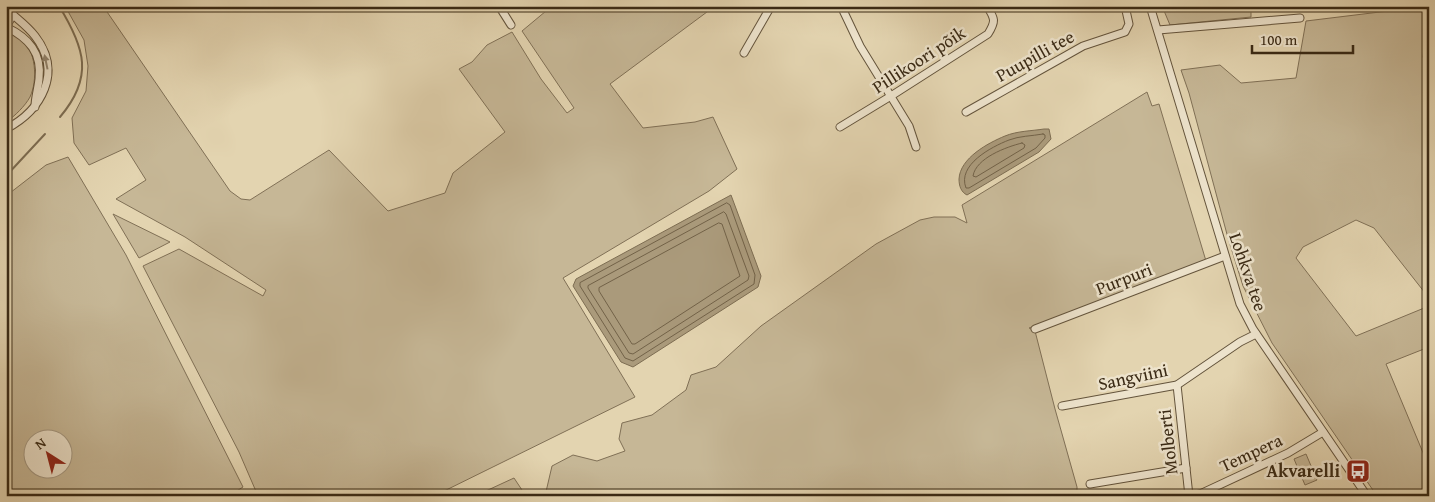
<svg xmlns="http://www.w3.org/2000/svg" width="1435" height="502" viewBox="0 0 1435 502" font-family="'Gentium Book Plus',serif">
  <style>
    .green { fill: #c6b796; stroke: #807056; fill-rule: evenodd }
    .water { fill: #aa9a7b; stroke: #7d6d52 }
    .lines { fill: none; stroke-linecap: round; stroke-linejoin: round }
    .shore { stroke: #726248; stroke-width: 1 }
    .stream { stroke: #7d6d52; stroke-width: 2 }
    .minor-casing { stroke: #64543c; stroke-width: 9 }
    .minor { stroke: #ede3cc; stroke-width: 7 }
    .oneway { fill: #948670 }
    .labels { text-anchor: middle; stroke-width: 5; stroke-linejoin: round; paint-order: stroke }
    .street-label { font-size: 18px; fill: #3a2a15; stroke: #ede3cc }
    .poi-label { font-size: 18px; font-weight: bold; fill: #3a2a15; stroke: #ede3cc; text-anchor: end }
  </style>
  <rect width="100%" height="100%" fill="#e3d4b0"/>
  <filter id="stains"><feTurbulence type="fractalNoise" baseFrequency=".004" numOctaves="4"/><feColorMatrix values="0 0 0 0 .2 0 0 0 0 .09 0 0 0 0 .02 0 0 0 .5 -.17"/></filter>
  <radialGradient id="worn" r=".72"><stop offset=".6" stop-color="#630" stop-opacity="0"/><stop offset="1" stop-color="#630" stop-opacity=".3"/></radialGradient>
  <!-- green -->
  <g class="green">
    <path d="M65,6H103L230,191L241,199L250,200L329,150L388,211L445,193L453,173L505,132L459,69L472,62L487,45L512,32L541,79L567,113L574,108L522,31L552,6H715L610,84L643,128L695,122L713,117L737,169L709,191L563,278L635,397L434,496H258L239,452L143,266L179,249L263,296L266,290L185,237L116,199L146,180L126,148L89,165L74,143L72,118L86,91L88,66L84,40Z"/>
    <path d="M1162,6H1251V17L1170,25Z"/>
    <path d="M1429,6L1423,57L1429,69V298L1374,228L1356,220L1303,247L1296,258L1356,336L1429,306V347L1386,364L1429,467V496H1377L1272,343L1243,286L1228,238L1189,93L1181,70L1220,65L1241,83L1296,78L1306,21Z"/>
    <path d="M6,33C11,34 17,35 21,38C36,50 38,80 30,97C25,106 15,116 6,122Z"/>
    <path d="M1147,92L1152,106L1159,104L1206,261L1029,328L1035,331L1055,409L1077,487V496H545L552,466L573,455L597,461L625,451L619,439L622,423L652,415L686,390L691,375L716,367L761,326L876,244L920,220L934,217H955L967,223L962,205Z"/>
    <path d="M68,157L126,255L243,487L229,496H6V196L46,165ZM32,440H62V470H32Z"/>
    <path d="M113,214L170,242L139,258Z"/>
    <path d="M1306,454L1317,480L1305,485L1294,459Z"/>
    <path d="M514,478L526,496H475Z"/>
  </g>
  <!-- water -->
  <g class="water">
    <path d="M1044,129H1049L1051,139L1039,152L967,195C961,192 959,186 959,179C960,158 988,143 1005,136C1017,131 1031,131 1044,129Z"/>
    <path d="M731,195L761,276L758,287L633,367L621,362L573,286L576,279Z"/>
  </g>
  <g class="lines">
    <!-- shore -->
    <g class="shore">
      <path d="M1043,134L1045,135V138L1036,148L969,188H966C957,165 991,147 1009,140C1019,136 1032,136 1043,134Z"/>
      <path d="M1022,143L1025,145L1024,148L976,177L973,176C976,158 1006,147 1022,143Z"/>
      <path d="M727,203L730,205L755,275L754,284L633,361L625,358L580,286V283Z"/>
      <path d="M724,212L726,214L749,276L748,280L633,354L629,353L588,288V286Z"/>
      <path d="M719,223L722,224L740,276L635,344H632L599,291V288Z"/>
    </g>
    <!-- stream -->
    <g class="stream">
      <path d="M59,6C85,48 94,77 60,117"/>
      <path d="M6,176L45,134"/>
    </g>
    <!-- minor casing -->
    <g class="minor-casing">
      <g id="minor">
        <path d="M499,6L511,25"/>
        <path d="M841,6L860,46L909,126L916,147"/>
        <path d="M1150,6L1240,304L1253,329L1367,496"/>
        <path d="M6,25C12,20 13,13 10,6"/>
        <path d="M6,27C29,38 42,53 39,79C38,89 35,97 35,107"/>
        <path d="M1158,30L1300,18"/>
        <path d="M744,53L771,6"/>
        <path d="M966,112L1083,46L1125,32L1129,24L1125,6"/>
        <path d="M840,127L891,96L988,34C996,21 995,19 987,6"/>
        <path d="M6,129C42,110 63,72 35,36C28,27 20,21 12,14"/>
        <path d="M1035,329L1225,256"/>
        <path d="M1177,385L1189,496"/>
        <path d="M1062,406L1177,385L1240,342L1256,334"/>
        <path d="M1090,484L1186,468"/>
        <path d="M1190,496L1200,494L1288,453L1323,432"/>
      </g>
    </g>
    <!-- minor -->
    <use href="#minor" class="minor"/>
  </g>
  <!-- one-way arrows -->
  <defs><path id="oneway-solid" d="M-6-.8H1V-3.2L6.5 0L1 3.2V.8H-6Z" transform="scale(1.25)"/></defs>
  <use class="oneway" href="#oneway-solid" transform="translate(46 62) rotate(-102)"/>
  <!-- icons -->
  <defs>
    <g id="bus-square" transform="scale(1.25)"><rect x="-9" y="-9" width="18" height="18" rx="4" fill="#8f2418" stroke="#ede3cc"/><path d="M-5-6H5V4H4V6H2V4H-2V6H-4V4H-5ZM-3.5-4V0h7V-4ZM-3.5 1.2v1.5H-2V1.2ZM2 1.2v1.5H3.5V1.2Z" fill="#fff"/></g>
  </defs>
  <g fill-rule="evenodd">
    <use href="#bus-square" x="1358" y="471"/>
  </g>
  <g class="labels">
    <!-- street labels -->
    <g class="street-label">
      <text transform="translate(1035 56) rotate(-29)" y="6">Puupilli tee</text>
      <text transform="translate(919 60) rotate(-33)" y="6">Pillikoori põik</text>
      <text transform="translate(1248 272) rotate(71)" y="6">Lohkva tee</text>
      <text transform="translate(1124 279) rotate(-21)" y="6">Purpuri</text>
      <text transform="translate(1133 377) rotate(-12)" y="6">Sangviini</text>
      <text transform="translate(1168 442) rotate(-96)" y="6">Molberti</text>
      <text transform="translate(1251 453) rotate(-25)" y="6">Tempera</text>
    </g>
    <!-- poi labels -->
    <g class="poi-label">
      <text x="1340" y="477">Akvarelli</text>
    </g>
  </g>
  <!-- margin -->
  <rect width="1435" height="502" fill="none" stroke="#e3d4b0" stroke-width="25"/>
  <rect x="8" y="8" width="1420" height="487" fill="none" stroke="#3a2a15" stroke-width="2.5"/>
  <rect x="12" y="12" width="1410" height="477" fill="none" stroke="#3a2a15"/>
  <!-- north arrow -->
  <g transform="translate(48 454) rotate(324)"><circle r="24" fill="#ede3cc" stroke="#a59983"/>
  <path d="M0-4L9 19L0 12L-9 19Z" fill="#8f2418"/>
  <text y="-8" font-size="14" font-weight="bold" text-anchor="middle" fill="#3a2a15">N</text>
  </g>
  <!-- scale -->
  <path d="M1252 45v8h101v-8" fill="none" stroke="#3a2a15" stroke-width="2.5"/>
  <text x="1260" y="45" font-size="15" fill="#3a2a15" stroke="#ede3cc" stroke-width="4" paint-order="stroke">100 m</text>
  <rect width="100%" height="100%" filter="url(#stains)"/>
  <rect width="100%" height="100%" fill="url(#worn)"/>
</svg>
